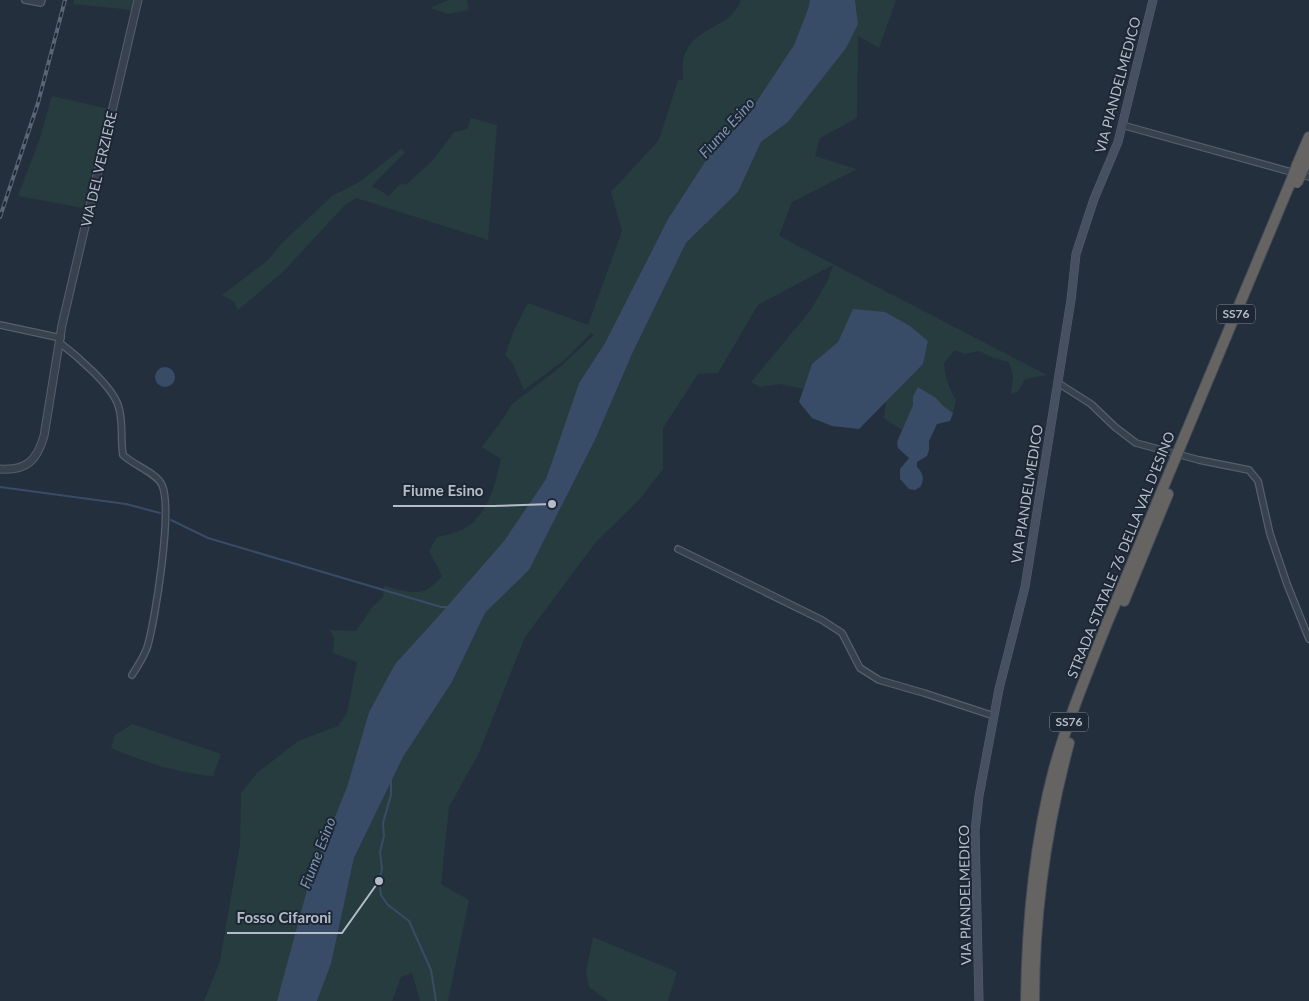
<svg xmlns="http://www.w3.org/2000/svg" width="1309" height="1001" viewBox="0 0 1309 1001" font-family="Lato,sans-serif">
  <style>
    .green { fill: #263c3f }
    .water { fill: #394c67 }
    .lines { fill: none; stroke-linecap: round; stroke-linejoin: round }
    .stream { stroke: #394c67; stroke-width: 2 }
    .minor-casing { stroke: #565f6c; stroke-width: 8 }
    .tertiary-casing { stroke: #565f6c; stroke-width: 9 }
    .secondary-casing { stroke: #565f6c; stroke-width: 9 }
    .trunk-casing { stroke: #434c59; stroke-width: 12 }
    .minor { stroke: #38414e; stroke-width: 5.5 }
    .tertiary { stroke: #38414e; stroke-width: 7 }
    .secondary { stroke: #465061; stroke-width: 8 }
    .trunk { stroke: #656462; stroke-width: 10 }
    .rail-casing { stroke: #5a6575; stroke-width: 4 }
    .rail { stroke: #1d2633; stroke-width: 2; stroke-dasharray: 5.5; stroke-linecap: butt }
    .trunk-bridge-casing { stroke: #434c59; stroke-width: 12; stroke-linecap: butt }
    .trunk-bridge { stroke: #656462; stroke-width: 10 }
    .labels { text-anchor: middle; stroke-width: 4; stroke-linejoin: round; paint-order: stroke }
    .shield { fill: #1d2633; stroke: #878f9c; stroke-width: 1 }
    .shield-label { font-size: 12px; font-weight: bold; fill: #b4bcc9 }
    .street-label { font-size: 14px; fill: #b4bcc9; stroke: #1d2633 }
    .water-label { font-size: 15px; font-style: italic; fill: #7c92b1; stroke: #1d2633 }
    .leader { fill: none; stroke: #b4bcc9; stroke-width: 2 }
    .callout-dot { fill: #b4bcc9; stroke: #1d2633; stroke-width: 2 }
    .callout-label { font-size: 15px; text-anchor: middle; font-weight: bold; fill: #b4bcc9; stroke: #1d2633; stroke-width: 4; stroke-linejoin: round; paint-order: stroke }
  </style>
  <rect width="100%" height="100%" fill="#242f3e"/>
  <!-- green -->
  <g class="green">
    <path d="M74,0H135L133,10L73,4Z"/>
    <path d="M448,0H467L469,10L448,14L430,8Z"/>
    <path d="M741,0H810L808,9L794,45L745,119L710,154L668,219L605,343L579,383L546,479L504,541L435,620L395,664L369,712L347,787L334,821L277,1001H204L220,961L240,844L241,793L257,773L298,741L338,726L347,713L357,662L333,653L334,639L330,630L356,631L373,606L383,597L384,586C411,592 422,600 442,576L429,551L437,537C446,535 456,533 463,529C488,516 495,485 501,459L482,447L504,417L512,404L558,369L594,335L591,333L567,358L524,390L512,362L505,355L514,330L528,303L588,325L622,231L611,192L659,140L678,80H683C683,74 682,66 683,60C693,23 729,32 741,0Z"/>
    <path d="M855,0H896L879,48L858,36L857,118L820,138L815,156L857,169L792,202L779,236L1047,375L1025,379L1018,392L1011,394L1013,376L1009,362L994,358L979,351L965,354L955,350L944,363C945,377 949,388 956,400L953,413L943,407L936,398L918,387L913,396V405L902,430L884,418L886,401L923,364L928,341L910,326L854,309L838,342L812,364L803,389L780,384L761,387L751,382L810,311L828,280L833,265L758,305L718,373L698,374L663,428V469L639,500L596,542L525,637L478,755L449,807L441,884L469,900L448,1001H420L412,973L401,977L392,1001H317L331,964L354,858L403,757L452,682L485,613L529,570L595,440L632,354L686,243L738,192L761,142L788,122L858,24Z"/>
    <path d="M52,96L109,109L83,208L18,196L39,141Z"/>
    <path d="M471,118L497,125L488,240L356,198L345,205L283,272L238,310L233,301L222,295L268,260L282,243L332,196L361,181L401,149L405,152L372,186L389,196L401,183L406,185L432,161L454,132L467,129Z"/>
    <path d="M132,724L221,754L213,776C178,773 143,762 111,748L115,735Z"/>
    <path d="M593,937L677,972L668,1001H608L589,987L586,972Z"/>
  </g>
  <!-- water -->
  <g class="water">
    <path d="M810,0H855L858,24L846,48L788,122L761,142L738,192L686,243L632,354L595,440L529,570L485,613L452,682L403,757L354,858L331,964L317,1001H277L310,879L347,787L369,712L395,664L435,620L504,541L546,479L579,383L605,343L668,219L710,154L745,119L794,45L808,9Z"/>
    <path d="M853,309L885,312L910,326L928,341L923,364L859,429L832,426L812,418L799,402L812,364L838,342Z"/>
    <circle cx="165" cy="377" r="10"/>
    <path d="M918,387L936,398L943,406L953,413L950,421L937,424L929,441V450L927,456L917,462V467C923,473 925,480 920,487L915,490L909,489L900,479V469L909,458L898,448L897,442L913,405V396Z"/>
  </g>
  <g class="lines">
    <!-- stream -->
    <g class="stream">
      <path d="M0,487L126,504L160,513"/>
      <path d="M171,520L208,538L441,607H447"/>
      <path d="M391,781V795L383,823L384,836L380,852L382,869L379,881L381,895L388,905L409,921L431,970L436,1001"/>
    </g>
    <!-- minor casing -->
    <g class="minor-casing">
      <g id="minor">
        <path d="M25,0L41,3L42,0"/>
        <path d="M1122,125L1309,177"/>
        <path d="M0,325L61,338"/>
        <path d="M60,343C76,355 112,386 118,405C124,421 120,438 123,455C133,465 157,473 162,485C173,509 155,622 147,648C143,658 138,666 132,675"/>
        <path d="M1058,383L1091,404L1115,427L1136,443L1199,460L1249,470L1258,481L1270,534L1287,584L1309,639"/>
        <path d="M678,549L822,620L842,633L860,668L879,680L924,693L994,716"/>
      </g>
    </g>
    <!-- tertiary casing -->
    <g class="tertiary-casing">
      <path id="tertiary" d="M0,469C27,471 37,460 44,436L62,325L138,0"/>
    </g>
    <!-- secondary casing -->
    <g class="secondary-casing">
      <path id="secondary" d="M979,1001L975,831L979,796L999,689L1025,587L1071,300L1076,254L1094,199L1118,142L1153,0"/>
    </g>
    <!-- trunk casing -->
    <g class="trunk-casing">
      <g id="trunk">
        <path d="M1297,165L1309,137"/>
        <path d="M1304,167L1309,155"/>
        <path d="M1180,447L1291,181"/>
        <path d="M1124,601L1168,494"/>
        <path d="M1026,1001C1027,923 1034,845 1054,769C1068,719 1088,671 1107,623C1130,569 1152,514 1175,459"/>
        <path d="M1034,1001C1034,913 1046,828 1069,743"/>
      </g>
    </g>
    <!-- minor -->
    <use href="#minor" class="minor"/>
    <!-- tertiary -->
    <use href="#tertiary" class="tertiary"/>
    <!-- secondary -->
    <use href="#secondary" class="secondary"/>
    <!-- trunk -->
    <use href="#trunk" class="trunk"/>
    <!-- rail casing -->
    <g class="rail-casing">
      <path id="rail" d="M0,217L38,103L65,0"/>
    </g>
    <!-- rail -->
    <use href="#rail" class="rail"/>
    <!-- trunk-bridge casing -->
    <g class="trunk-bridge-casing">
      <g id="trunk-bridge">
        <path d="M1291,181L1297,165"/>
        <path d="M1297,183L1304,167"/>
        <path d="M1175,459L1180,447"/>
      </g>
    </g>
    <!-- trunk-bridge -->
    <use href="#trunk-bridge" class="trunk-bridge"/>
  </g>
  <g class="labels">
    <!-- shield labels -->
    <g class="shield">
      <rect x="1217" y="304.5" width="38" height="19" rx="4"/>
      <rect x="1050" y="712.5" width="38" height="19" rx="4"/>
    </g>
    <g class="shield-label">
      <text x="1236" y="318">SS76</text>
      <text x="1069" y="726">SS76</text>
    </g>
    <!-- street labels -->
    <g class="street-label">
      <text transform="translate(1118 85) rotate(-75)" y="5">VIA PIANDELMEDICO</text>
      <text transform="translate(99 169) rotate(-77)" y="5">VIA DEL VERZIERE</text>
      <text transform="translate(1027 494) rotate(-81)" y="5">VIA PIANDELMEDICO</text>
      <text transform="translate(1121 555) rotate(-68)" y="5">STRADA STATALE 76 DELLA VAL D'ESINO</text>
      <text transform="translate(965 895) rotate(-91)" y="5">VIA PIANDELMEDICO</text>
    </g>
    <!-- water labels -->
    <g class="water-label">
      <text transform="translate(727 128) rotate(-48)" y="5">Fiume Esino</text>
      <text transform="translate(318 853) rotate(-69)" y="5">Fiume Esino</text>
    </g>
  </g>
  <!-- callouts -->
  <path class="leader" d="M552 504L494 506H393M379 881L342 933H227"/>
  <g class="callout-dot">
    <circle cx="552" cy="504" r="5"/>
    <circle cx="379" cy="881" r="5"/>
  </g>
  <g class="callout-label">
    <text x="443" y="496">Fiume Esino</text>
    <text x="284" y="923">Fosso Cifaroni</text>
  </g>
</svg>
